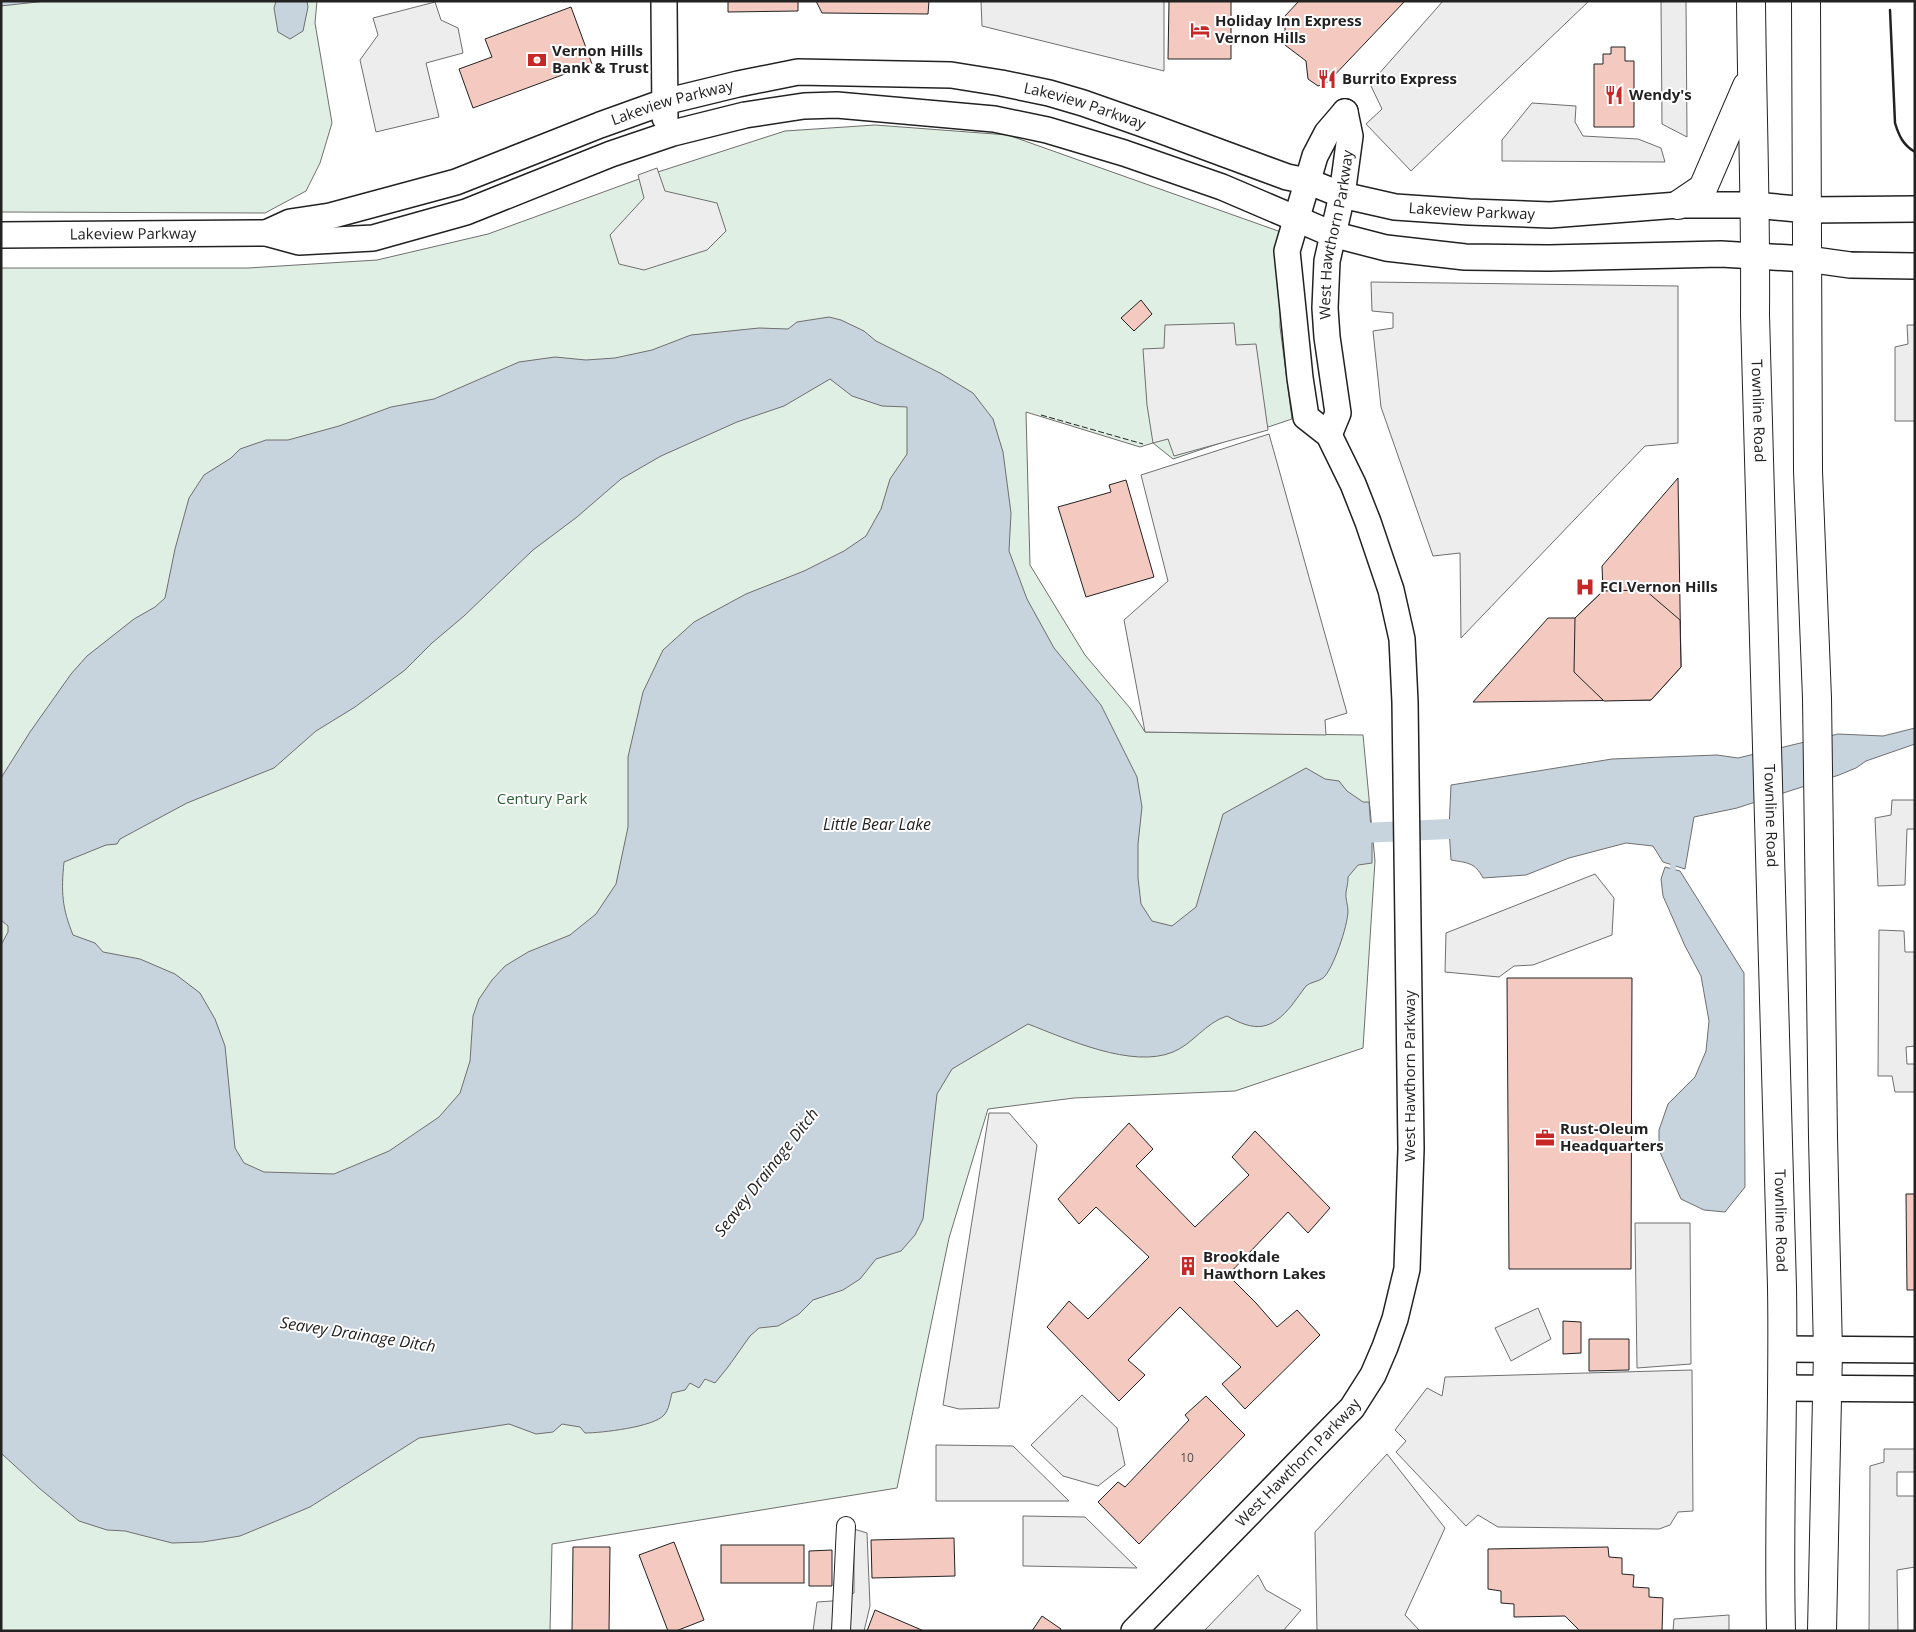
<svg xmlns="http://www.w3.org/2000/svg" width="1916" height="1632" viewBox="0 0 1916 1632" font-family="'Open Sans',sans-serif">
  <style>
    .green { fill: #e0efe3; stroke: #6f6f6f }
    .parking { fill: #ededed; stroke: #6f6f6f }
    .water { fill: #c7d3dd; stroke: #6f6f6f; fill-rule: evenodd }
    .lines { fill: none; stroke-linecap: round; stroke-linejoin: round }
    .stream { stroke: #c7d3dd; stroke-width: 5.5 }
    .canal { stroke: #c7d3dd; stroke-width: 20 }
    .building { fill: #f3c9c0; stroke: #222 }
    .street-casing { stroke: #222; stroke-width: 20 }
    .secondary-casing { stroke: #222; stroke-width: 28 }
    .primary-casing { stroke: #222; stroke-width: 30 }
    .street { stroke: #fff; stroke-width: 18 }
    .secondary { stroke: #fff; stroke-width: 25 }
    .primary { stroke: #fff; stroke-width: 28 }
    .fence { stroke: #222; stroke-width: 1; stroke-dasharray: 6 2.5; stroke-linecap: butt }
    .wall { stroke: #222; stroke-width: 2.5 }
    .labels { text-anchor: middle; stroke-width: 4; stroke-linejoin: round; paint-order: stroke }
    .number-label { font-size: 12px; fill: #564c4a }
    .poi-label { font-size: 15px; font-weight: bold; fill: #222; stroke: #fff; text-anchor: start }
    .street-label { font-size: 15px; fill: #222; stroke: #fff }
    .park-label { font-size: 15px; fill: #2f5e38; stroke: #fff }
    .water-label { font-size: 16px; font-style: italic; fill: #222; stroke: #fff }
  </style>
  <rect width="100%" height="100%" fill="#fff"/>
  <!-- green -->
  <g class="green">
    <path d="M1,1H317L315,23L332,123L320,163L306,191L265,213L1,212Z"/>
    <path d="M875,125L1008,135L1281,232L1280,327L1292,419L1173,459L1153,443L1140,447L1026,412L1030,565L1085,655L1130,708L1145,732L1363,735L1375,861L1363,1048L1235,1091L1074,1098L988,1109L949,1238L897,1488L552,1544L550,1631H1V268H248L377,260L488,234L661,171L785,131Z"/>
  </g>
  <!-- parking -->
  <g class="parking">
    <path d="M981,1H1164V71L982,26Z"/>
    <path d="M1443,1H1589L1411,171L1366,124L1382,109L1370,84Z"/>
    <path d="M1661,1H1686L1687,137L1662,124Z"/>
    <path d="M435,2L441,20L458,28L463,53L426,63L439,117L376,132L360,60L378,35L373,18Z"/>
    <path d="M1532,103L1576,106L1575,122L1583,136L1638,139L1661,148L1665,162L1502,161V140Z"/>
    <path d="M657,168L665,191L717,203L726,231L707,250L644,270L619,264L610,235L644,198L638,175Z"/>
    <path d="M1371,282L1678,286V443L1645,446L1461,638L1460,553L1433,556L1381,407L1373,331L1393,328V313L1372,311Z"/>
    <path d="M1234,323L1236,345L1256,344L1268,430L1174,456L1168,439L1153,443L1147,405L1143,349L1164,348L1165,325Z"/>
    <path d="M1907,325H1915V421H1895V347L1908,344Z"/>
    <path d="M1269,434L1347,713L1325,720L1326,735L1145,732L1124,620L1168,581L1141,475Z"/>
    <path d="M1892,800H1915V829H1907L1905,885L1878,886L1875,818L1891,815Z"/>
    <path d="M1595,874L1614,898L1612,935L1533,965L1514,966L1499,977L1445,972L1446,933Z"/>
    <path d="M1879,930L1904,931L1905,952H1915V1046L1906,1047L1907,1064H1915V1092H1895L1892,1076H1878Z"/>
    <path d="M989,1113H1009L1037,1145L999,1408L959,1409L943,1405Z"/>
    <path d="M1635,1223H1690L1691,1364L1637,1368Z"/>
    <path d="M1538,1308L1551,1339L1511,1361L1495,1328Z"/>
    <path d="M1692,1370L1693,1511L1678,1512L1670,1525L1659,1529L1498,1527L1478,1515L1466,1526L1396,1452L1406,1441L1395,1430L1427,1388L1442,1396L1445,1377Z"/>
    <path d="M1082,1395L1117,1428L1125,1465L1098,1486L1063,1476L1031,1445Z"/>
    <path d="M936,1445L1013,1446L1069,1501H936Z"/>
    <path d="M1884,1449H1915V1472H1897V1496H1915V1567L1897,1570L1898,1631H1869L1870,1466L1884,1462Z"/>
    <path d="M1387,1454L1445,1528L1405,1615L1420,1631H1317L1315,1532Z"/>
    <path d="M1023,1516L1085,1517L1137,1568L1023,1566Z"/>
    <path d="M854,1529L867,1533L870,1606L864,1631H813L817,1602L832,1601L854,1593Z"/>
    <path d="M1258,1575L1266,1590L1301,1610L1283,1631H1204Z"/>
    <path d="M1729,1615V1631H1673L1674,1619Z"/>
  </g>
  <!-- water -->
  <g class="water">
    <path d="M1,1H46L1,6Z"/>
    <path d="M276,1H307L308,7L303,31L290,39L278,32L274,8Z"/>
    <path d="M829,317L841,320L864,331L876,341L940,373L973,393L993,419L1003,452L1011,513L1009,551L1027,599L1054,648L1101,705L1137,777L1142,807L1138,844V878L1141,904L1152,921L1172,926L1196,907L1223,814L1306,768L1325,779L1339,781L1347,791L1363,802H1369L1371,829L1362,830V837L1372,838V863L1358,865L1348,877C1348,884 1347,886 1346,892C1345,898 1348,905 1348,911C1348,925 1333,970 1323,978C1318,982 1310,982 1306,986C1301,992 1297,999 1292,1005C1271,1031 1255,1032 1227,1016C1205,1023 1193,1044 1173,1052C1132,1069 1067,1039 1028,1024L952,1069L937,1094L923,1219L915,1235L901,1251L876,1259L860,1279L843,1290L813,1300L799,1314L778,1326L759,1328L750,1336L728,1367L715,1383L705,1379L699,1388L690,1383L685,1390L672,1393C670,1400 669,1410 664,1415C654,1427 601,1433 585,1433L580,1427L562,1424L553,1432L536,1434L509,1424L419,1438L310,1507L240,1536L203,1542L172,1543L125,1531L107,1530L79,1521L39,1488L1,1453V945L8,932V926L1,920V778L30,732L71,674L87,656L134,619L155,607L165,598L175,549L189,498L204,475L231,458L240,449L266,440H288L339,426L391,407L434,399L519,362L555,357L586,360L615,358L652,350L691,335L759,328L788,329L797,322ZM830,379L852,396L882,406L907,407V454L890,479L881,509L866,536L844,551L804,571L746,594L694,622L663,650L643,692L628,757V827L616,884L596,914L570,935L528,952L505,966L492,980L479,999L473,1016L470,1061L460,1093L439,1117L389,1151L334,1174L264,1172L244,1163L235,1148L225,1046L215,1019L200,993L175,974L140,959L103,952L95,943L73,935C62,908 61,892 64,862L106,845L117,844L120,839L187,803L274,768L316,731L355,707L405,670L432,643L464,616L533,550L577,517L621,479L661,456L737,422L784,406Z"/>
    <path d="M1915,728V744L1866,761L1856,768L1839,775L1737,808L1694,817L1685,869L1663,862L1653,846L1626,843L1569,858L1526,875L1483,878C1475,862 1467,863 1451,860L1449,829L1451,785L1612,759L1717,755L1738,758L1838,734L1883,736Z"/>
    <path d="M1665,867L1680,871L1744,973L1745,1187L1725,1212L1704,1210L1681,1199L1659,1150V1130L1668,1104L1695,1077L1706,1051L1709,1021L1701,976L1685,946L1663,896L1661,879Z"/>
  </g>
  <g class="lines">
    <!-- stream -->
    <path class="stream" d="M1673,869V865"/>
    <!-- canal -->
    <path class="canal" d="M1362,833L1449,829"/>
  </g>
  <!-- building -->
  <g class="building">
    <path d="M728,1H798V11L728,12Z"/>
    <path d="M816,1H929L928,14L822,13Z"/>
    <path d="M1169,1H1231V59H1168Z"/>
    <path d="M1299,1H1405L1328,82L1318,86L1308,79L1306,61L1285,45V16Z"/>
    <path d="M571,7L592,64L473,108L459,69L492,57L485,39Z"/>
    <path d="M1611,47H1625V61H1634V127H1594V64H1603V54H1611Z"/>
    <path d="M1141,300L1152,314L1134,331L1121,318Z"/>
    <path d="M1678,478L1681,667L1651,700L1473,702L1548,618H1575L1603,591L1602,566Z"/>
    <path d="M1126,480L1154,577L1086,597L1058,507L1111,492L1109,485Z"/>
    <path d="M1645,590L1680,620L1681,667L1651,700L1604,701L1574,672L1575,618L1603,591Z"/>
    <path d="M1507,978H1632L1631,1269H1509Z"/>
    <path d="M1129,1123L1153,1149L1136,1166L1195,1227L1249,1175L1232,1157L1255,1131L1330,1208L1308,1233L1288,1212L1228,1275L1256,1303L1277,1327L1297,1310L1320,1335L1245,1409L1222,1384L1241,1367L1180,1307L1128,1360L1145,1375L1119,1401L1047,1327L1069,1301L1088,1319L1149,1257L1096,1207L1079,1224L1058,1199Z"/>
    <path d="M1906,1194H1915V1290H1907Z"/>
    <path d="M1563,1321L1581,1322V1353L1563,1354Z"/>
    <path d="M1589,1339H1629V1370L1589,1371Z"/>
    <path d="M1206,1396L1245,1435L1139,1544L1098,1502L1118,1482L1125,1487L1189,1420L1185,1415Z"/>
    <path d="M954,1538L955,1576L872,1578L871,1540Z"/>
    <path d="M674,1542L704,1620L676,1631H668L639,1555Z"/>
    <rect x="721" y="1545" width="83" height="38"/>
    <path d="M573,1547H610L609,1631H572Z"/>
    <path d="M1608,1547L1609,1557L1622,1558V1574L1634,1575L1633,1587L1649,1588V1597L1663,1598L1662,1631H1580L1565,1616L1514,1617V1604L1501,1603V1591L1488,1589V1549Z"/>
    <path d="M832,1550V1586H809V1551Z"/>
    <path d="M875,1610L924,1631H867Z"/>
    <path d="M1042,1616L1061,1629L1060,1631H1032Z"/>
  </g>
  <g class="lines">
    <!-- street casing -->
    <g class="street-casing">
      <path id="street" d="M841,1631L846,1526"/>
    </g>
    <!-- secondary casing -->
    <g class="secondary-casing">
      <g id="secondary">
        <path d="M664,1L665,118"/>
        <path id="s1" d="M266,233L290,222L330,216L456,182L600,125L664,102L738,84L798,72L951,75L1001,83L1049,93L1083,103L1157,129L1287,177L1307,181L1342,195L1395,207L1469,212L1550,215L1678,205H1754L1808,210L1915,209"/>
        <path id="s2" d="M1,235L266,233L299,242L373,238L466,212L611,154L673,133L745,115L804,106L837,105L994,119L1047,130L1124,153L1222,187L1332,234L1386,248L1465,257L1549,258L1721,254L1807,259L1850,265L1915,266"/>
        <path id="s3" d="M1329,435L1338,413L1327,337L1325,308L1327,261L1342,195L1350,136L1345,112"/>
        <path d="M1783,1349L1915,1350"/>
        <path d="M1782,1388L1915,1389"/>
        <path id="s4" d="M1134,1631L1352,1408L1373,1375L1385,1347L1395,1319L1407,1269L1411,1149L1405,702L1402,639L1391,590L1368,522L1353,484L1329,435L1306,417L1300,378L1287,251L1315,156L1327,133L1345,112"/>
      </g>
    </g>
    <!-- primary casing -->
    <g class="primary-casing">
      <g id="primary">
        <path id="s5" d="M1751,1C1752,106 1756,210 1755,315C1766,639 1776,963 1782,1287C1784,1401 1778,1516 1781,1631"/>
        <path d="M1806,1L1808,471L1817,698L1823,1137L1828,1351L1822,1631"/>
        <path d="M1678,205L1703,188L1747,86"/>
      </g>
    </g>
    <!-- street -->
    <use href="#street" class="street"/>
    <!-- secondary -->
    <use href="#secondary" class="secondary"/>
    <!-- primary -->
    <use href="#primary" class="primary"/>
    <!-- fence -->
    <path class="fence" d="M1041,415L1143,444"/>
    <!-- wall -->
    <path class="wall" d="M1890,10L1895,123C1899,136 1903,145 1915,152"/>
  </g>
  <!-- icons -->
  <defs>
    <g id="hotel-bare" transform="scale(1.5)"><path d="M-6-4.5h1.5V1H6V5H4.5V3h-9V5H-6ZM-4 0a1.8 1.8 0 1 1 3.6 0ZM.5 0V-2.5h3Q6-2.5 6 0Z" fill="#c62828" stroke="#fff" stroke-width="2.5" paint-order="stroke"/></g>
    <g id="bank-bare" transform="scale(1.5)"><path d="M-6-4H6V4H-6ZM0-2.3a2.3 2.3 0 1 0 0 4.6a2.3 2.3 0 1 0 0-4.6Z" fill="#c62828" stroke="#fff" stroke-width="2.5" paint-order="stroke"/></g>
    <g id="restaurant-bare" transform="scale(1.5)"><path d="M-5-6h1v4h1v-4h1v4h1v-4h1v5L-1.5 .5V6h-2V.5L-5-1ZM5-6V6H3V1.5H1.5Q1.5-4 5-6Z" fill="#c62828" stroke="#fff" stroke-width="2.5" paint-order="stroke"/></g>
    <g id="hospital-bare" transform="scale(1.5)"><path d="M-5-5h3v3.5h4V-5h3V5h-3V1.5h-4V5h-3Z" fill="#c62828" stroke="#fff" stroke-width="2.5" paint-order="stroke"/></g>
    <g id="office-bare" transform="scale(1.5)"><path d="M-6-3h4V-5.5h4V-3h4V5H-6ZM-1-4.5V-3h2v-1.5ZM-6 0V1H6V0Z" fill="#c62828" stroke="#fff" stroke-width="2.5" paint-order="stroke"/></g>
    <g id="building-bare" transform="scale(1.5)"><path d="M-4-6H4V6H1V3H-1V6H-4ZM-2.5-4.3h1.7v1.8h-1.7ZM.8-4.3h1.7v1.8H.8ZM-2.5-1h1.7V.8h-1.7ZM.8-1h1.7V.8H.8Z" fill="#c62828" stroke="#fff" stroke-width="2.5" paint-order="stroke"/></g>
  </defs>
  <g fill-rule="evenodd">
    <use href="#hotel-bare" x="1200" y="30"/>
    <use href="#bank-bare" x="537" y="60"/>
    <use href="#restaurant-bare" x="1327" y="79"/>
    <use href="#restaurant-bare" x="1614" y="95"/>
    <use href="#hospital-bare" x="1585" y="587"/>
    <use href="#office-bare" x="1545" y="1138"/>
    <use href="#building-bare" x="1188" y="1266"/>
  </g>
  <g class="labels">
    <!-- number labels -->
    <g class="number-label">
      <text x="1187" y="1462">10</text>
    </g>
    <!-- poi labels -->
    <g class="poi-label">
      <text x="1215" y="26">Holiday Inn Express<tspan x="1215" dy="17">Vernon Hills</tspan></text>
      <text x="552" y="56">Vernon Hills<tspan x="552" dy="17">Bank &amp; Trust</tspan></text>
      <text x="1342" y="84">Burrito Express</text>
      <text x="1629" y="100">Wendy's</text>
      <text x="1600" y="592">FCI Vernon Hills</text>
      <text x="1560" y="1134">Rust-Oleum<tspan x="1560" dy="17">Headquarters</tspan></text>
      <text x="1203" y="1262">Brookdale<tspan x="1203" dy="17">Hawthorn Lakes</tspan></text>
    </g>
    <!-- street labels -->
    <g class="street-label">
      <text dy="5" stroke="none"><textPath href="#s1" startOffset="428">Lakeview Parkway</textPath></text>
      <text dy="5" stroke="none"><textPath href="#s1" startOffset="848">Lakeview Parkway</textPath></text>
      <text dy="5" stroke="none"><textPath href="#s1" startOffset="1252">Lakeview Parkway</textPath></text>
      <text dy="5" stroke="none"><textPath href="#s2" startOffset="132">Lakeview Parkway</textPath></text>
      <text dy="5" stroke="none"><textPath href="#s3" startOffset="204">West Hawthorn Parkway</textPath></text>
      <text dy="5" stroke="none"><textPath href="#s5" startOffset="410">Townline Road</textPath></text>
      <text dy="5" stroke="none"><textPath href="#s5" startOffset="815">Townline Road</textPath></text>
      <text transform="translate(1410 1076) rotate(-90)" y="5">West Hawthorn Parkway</text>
      <text dy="5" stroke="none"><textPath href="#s5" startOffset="1220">Townline Road</textPath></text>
      <text dy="5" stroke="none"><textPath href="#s4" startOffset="235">West Hawthorn Parkway</textPath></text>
    </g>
    <!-- park labels -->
    <g class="park-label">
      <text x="542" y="804">Century Park</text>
    </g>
    <!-- water labels -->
    <g class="water-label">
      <text x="877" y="830">Little Bear Lake</text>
      <text transform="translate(766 1172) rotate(-52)" y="6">Seavey Drainage Ditch</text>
      <text transform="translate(358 1334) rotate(9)" y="6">Seavey Drainage Ditch</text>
    </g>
  </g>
  <!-- border -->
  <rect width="1916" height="1632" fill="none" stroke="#222222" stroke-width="5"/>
</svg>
